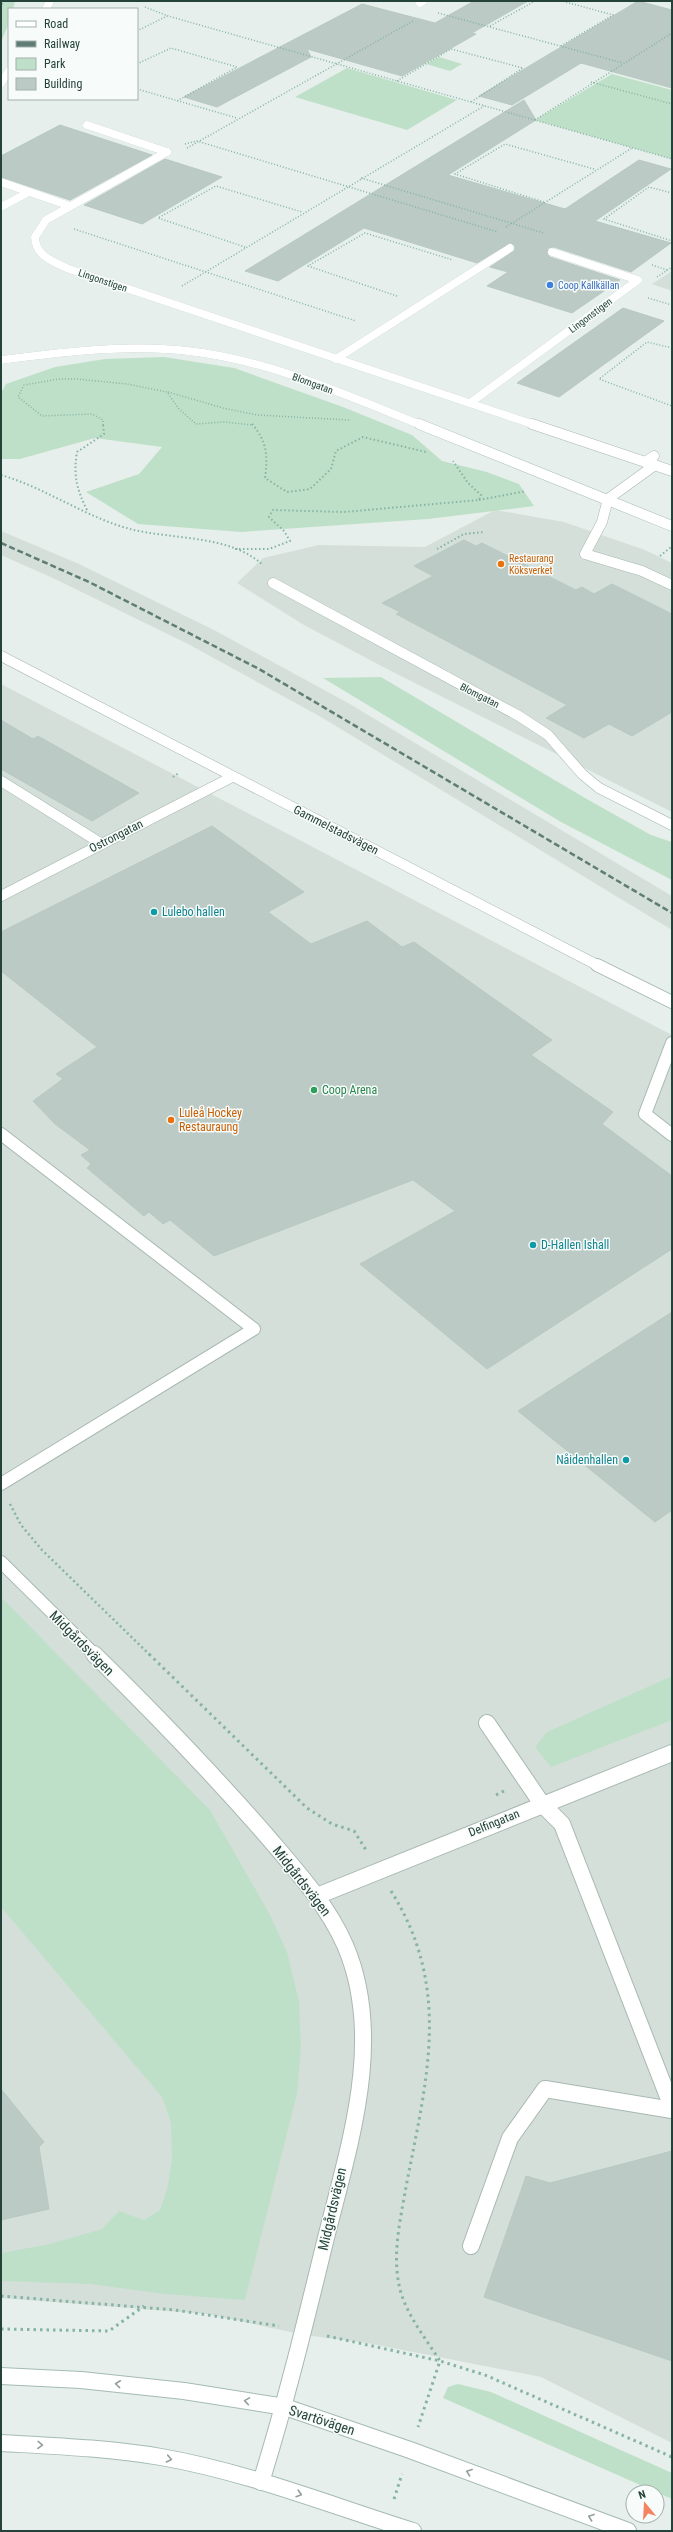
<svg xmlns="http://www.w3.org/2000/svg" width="673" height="2532" viewBox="0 0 673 2532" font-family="'Roboto Condensed',sans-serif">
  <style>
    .built { fill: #d4dfda }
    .green { fill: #bfe0c8 }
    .building { fill: #bbcac4; stroke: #b8c9c2 }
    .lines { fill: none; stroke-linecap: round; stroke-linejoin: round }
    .service-far3-casing { stroke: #a8b8b2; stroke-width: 8 }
    .service-far2-casing { stroke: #a8b8b2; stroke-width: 11 }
    .service-far1-casing { stroke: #a8b8b2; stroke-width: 14 }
    .service-casing { stroke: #a8b8b2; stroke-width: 18 }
    .minor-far2-casing { stroke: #a8b8b2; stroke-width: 8 }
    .minor-far1-casing { stroke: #a8b8b2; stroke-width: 11 }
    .minor-casing { stroke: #a8b8b2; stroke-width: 18 }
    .tertiary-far3-casing { stroke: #a8b8b2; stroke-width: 8 }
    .tertiary-far2-casing { stroke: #a8b8b2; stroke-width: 11 }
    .tertiary-far1-casing { stroke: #a8b8b2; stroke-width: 14 }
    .tertiary-casing { stroke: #a8b8b2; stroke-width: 18 }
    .secondary-casing { stroke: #a4bbb3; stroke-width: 18 }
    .path-far3 { stroke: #86b3a5; stroke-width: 1.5; stroke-dasharray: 1 2; stroke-linecap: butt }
    .path-far2 { stroke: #86b3a5; stroke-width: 2; stroke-dasharray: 1.5 2.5; stroke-linecap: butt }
    .path-far1 { stroke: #86b3a5; stroke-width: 2.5; stroke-dasharray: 2 3; stroke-linecap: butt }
    .path { stroke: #86b3a5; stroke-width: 3; stroke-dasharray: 2.5 4; stroke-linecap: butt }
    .service-far3 { stroke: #fff; stroke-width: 8 }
    .service-far2 { stroke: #fff; stroke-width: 10 }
    .service-far1 { stroke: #fff; stroke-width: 12 }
    .service { stroke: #fff; stroke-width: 16 }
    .minor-far2 { stroke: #fff; stroke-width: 8 }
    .minor-far1 { stroke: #fff; stroke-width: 10 }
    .minor { stroke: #fff; stroke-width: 16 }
    .tertiary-far3 { stroke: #fff; stroke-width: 8 }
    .tertiary-far2 { stroke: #fff; stroke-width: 10 }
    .tertiary-far1 { stroke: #fff; stroke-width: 12 }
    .tertiary { stroke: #fff; stroke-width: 16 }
    .secondary { stroke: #fff; stroke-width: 16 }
    .rail { stroke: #5f7d75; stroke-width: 2.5; stroke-dasharray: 6 3; stroke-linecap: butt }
    .oneway { stroke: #92a09c }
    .shop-dot { fill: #3f7fe0; stroke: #f7fbf9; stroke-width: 1.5 }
    .food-dot { fill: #e8710a; stroke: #f7fbf9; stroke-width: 1.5 }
    .culture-dot { fill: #0f9aa8; stroke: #f7fbf9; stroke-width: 1.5 }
    .leisure-dot { fill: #2e9e5b; stroke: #f7fbf9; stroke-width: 1.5 }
    .labels { text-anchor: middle; stroke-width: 3; stroke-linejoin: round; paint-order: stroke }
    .far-street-label { font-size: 10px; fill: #24423a; stroke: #f7fbf9 }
    .far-shop-label { font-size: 10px; fill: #366cbe; stroke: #f7fbf9; text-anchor: start }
    .far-food-label { font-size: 10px; fill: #c56008; stroke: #f7fbf9; text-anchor: start }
    .street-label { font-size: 12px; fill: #24423a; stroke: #f7fbf9 }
    .culture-label { font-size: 12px; fill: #0d838f; stroke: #f7fbf9; text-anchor: start }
    .leisure-label { font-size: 12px; fill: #27864d; stroke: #f7fbf9; text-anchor: start }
    .food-label { font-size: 12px; fill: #c56008; stroke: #f7fbf9; text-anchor: start }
    .near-street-label { font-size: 14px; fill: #24423a; stroke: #f7fbf9 }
  </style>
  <rect width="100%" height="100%" fill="#e6efeb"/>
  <!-- built -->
  <g class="built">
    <path d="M672,271V291L652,284Z"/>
    <path d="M495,510L564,522L645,550L672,563V812L387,669L304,625L237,583L263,558L319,545L425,547Z"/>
    <path d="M1,531L79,564L214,630L348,703L672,896V930L321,717L188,644L55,579L1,555Z"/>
    <path d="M1,684L672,1035V2443L541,2377L367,2343L304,2335L207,2314L1,2298Z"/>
  </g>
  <!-- green -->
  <g class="green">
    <path d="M1,1H15L13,9H9V23L1,42Z"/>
    <path d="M439,57L462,64L450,71L426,64Z"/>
    <path d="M347,68L457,100L407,130L295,97Z"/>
    <path d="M612,74L672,90V159L535,120Z"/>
    <path d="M164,357L234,368L343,407L412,435L442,461L487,472L519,484L534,506L428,519L241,532L138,524L86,492L139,474L162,447L95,438L20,459H1V393L6,384L55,367L105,359Z"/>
    <path d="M381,677L585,798L651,835L672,842V880L561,822L323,678Z"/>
    <path d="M1,1597L210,1810L269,1913L287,1952L299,2002L301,2046L297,2094L245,2300L165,2294L90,2284L1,2281V2253L50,2244L102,2229L119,2211L144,2220L160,2210L168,2186L172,2158L171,2123L162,2097L1,1907Z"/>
    <path d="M672,1676V1720L551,1767L535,1747L547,1732Z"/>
    <path d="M458,2384L491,2392L672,2473V2499L443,2398L448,2387Z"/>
  </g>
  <!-- building -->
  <g class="building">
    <path d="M474,1H528L472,33L476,34L402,76L307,49L311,57L217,107L184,97L362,4L435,23Z"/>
    <path d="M638,1L672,10V88L581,63L512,105L479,96Z"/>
    <path d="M524,100L536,120L448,175L565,209L639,160L671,169L595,221L671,243L631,272L554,247L548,248L547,253L550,257L620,280L572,313L487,286L508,272L490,267L514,251L515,246L510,243L477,263L364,228L278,281L245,271Z"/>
    <path d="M60,125L152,155L70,200L1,177V156Z"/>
    <path d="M165,159L222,177L142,224L84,205Z"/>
    <path d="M623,308L664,321L559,397L517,383Z"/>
    <path d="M464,540L476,546L482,543L576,590L582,587L594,594L612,584L672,614V712L632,736L609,724L584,738L546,718L567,705L396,614L400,612L382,603L433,576L414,566Z"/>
    <path d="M1,720L33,739L38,736L139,793L92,821L1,769Z"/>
    <path d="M212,826L304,892L268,912L311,944L367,921L402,947L414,942L552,1040L531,1055L613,1112L602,1124L672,1176V1249L487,1369L360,1264L455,1211L413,1180L214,1256L170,1220L163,1224L149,1212L144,1216L87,1168L91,1164L81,1155L90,1150L55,1124L33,1101L63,1079L56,1074L97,1047L1,971V932Z"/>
    <path d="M672,1312V1510L655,1522L518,1411Z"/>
    <path d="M1,2089L44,2142L39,2147L49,2209L1,2220Z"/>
    <path d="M672,2151V2361L484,2297L526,2176L550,2183Z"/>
  </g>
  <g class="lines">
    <!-- service-far3 casing -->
    <g class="service-far3-casing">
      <g id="service-far3">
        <path d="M420,3L423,1"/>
        <path d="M87,125L167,152"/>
        <path d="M1,182L70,206"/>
        <path d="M1,207L29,192"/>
        <path d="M336,359L510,248"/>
        <path d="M470,403L638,280L552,252"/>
      </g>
    </g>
    <!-- service-far2 casing -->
    <g class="service-far2-casing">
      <g id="service-far2">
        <path d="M645,462L654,456"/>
        <path d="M608,499L602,522L585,554L642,571L672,585"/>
        <path d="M273,583L519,716L548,735L582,774L599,788L672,825"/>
        <path d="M1,781L102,844"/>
      </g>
    </g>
    <!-- service-far1 casing -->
    <g class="service-far1-casing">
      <g id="service-far1">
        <path d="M672,1043L645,1114L672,1135"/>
        <path d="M1,1134L254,1329L1,1484"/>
      </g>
    </g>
    <!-- service casing -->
    <g class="service-casing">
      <g id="service">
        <path d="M487,1723L542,1804L562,1824L672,2107"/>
        <path d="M471,2246L510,2138L545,2089L672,2110"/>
      </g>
    </g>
    <!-- minor-far2 casing -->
    <g class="minor-far2-casing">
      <g id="minor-far2">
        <path d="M167,152L46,220L35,237C35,256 54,262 69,269L535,425"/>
        <path d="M1,360C63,352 126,344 188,351C269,360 346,395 421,425"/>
      </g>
    </g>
    <!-- minor-far1 casing -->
    <g class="minor-far1-casing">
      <g id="minor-far1">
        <path d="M419,424L672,526"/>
        <path d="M532,424L672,471"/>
        <path d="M608,499L655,465"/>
        <path d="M1,896L232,777"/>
      </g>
    </g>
    <!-- minor casing -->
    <g class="minor-casing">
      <path id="minor" d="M317,1896L672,1753"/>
    </g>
    <!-- tertiary-far3 casing -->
    <g class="tertiary-far3-casing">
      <g id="tertiary-far3">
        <path d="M46,9L50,1"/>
        <path d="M1,83L9,71"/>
      </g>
    </g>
    <!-- tertiary-far2 casing -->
    <g class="tertiary-far2-casing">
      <path id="tertiary-far2" d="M1,656L599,966"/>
    </g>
    <!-- tertiary-far1 casing -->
    <g class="tertiary-far1-casing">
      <g id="tertiary-far1">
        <path d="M597,965L672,1002"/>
        <path d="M1,1562L95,1655"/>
      </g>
    </g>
    <!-- tertiary casing -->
    <g class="tertiary-casing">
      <path id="tertiary" d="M94,1654C153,1712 211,1772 266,1835C295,1869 327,1904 345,1945C387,2042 346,2154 323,2250C304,2328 285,2405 261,2482"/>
    </g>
    <!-- secondary casing -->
    <g class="secondary-casing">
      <g id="secondary">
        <path d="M1,2376L81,2380L184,2391L285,2407L410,2450L628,2531"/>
        <path d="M1,2443C54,2446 108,2448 161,2457C247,2472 330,2505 413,2531"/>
      </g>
    </g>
    <!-- path-far3 -->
    <g class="path-far3">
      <path d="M1,7L4,1"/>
      <path d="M145,7L168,16L672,159"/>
      <path d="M438,13L623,63"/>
      <path d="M490,26L535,1"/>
      <path d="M137,31L167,16"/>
      <path d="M561,46L613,15L562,1"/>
      <path d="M137,64L171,48L237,67L177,101"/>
      <path d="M397,81L451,49L523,68L471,102"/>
      <path d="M591,82L672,104"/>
      <path d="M137,89L237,118"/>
      <path d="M535,120L672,33"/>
      <path d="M185,144L197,141L498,232"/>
      <path d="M187,148L413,21"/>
      <path d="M361,178L544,233"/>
      <path d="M672,193L649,187L604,219L672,241"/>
      <path d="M544,202L455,174L505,144L594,169"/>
      <path d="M506,227L632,148"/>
      <path d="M74,229L356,321"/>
      <path d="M245,247L158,218L216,186L302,212"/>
      <path d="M652,265L667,270"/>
      <path d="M657,277L672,267"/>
      <path d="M182,286L484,106"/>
      <path d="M397,296L308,266L365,233L453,260"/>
      <path d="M648,298L672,305"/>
      <path d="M672,348L647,342L599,379L672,406"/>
      <path d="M168,392L223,408L257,415L349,420"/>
      <path d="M103,425V420L92,414L42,416L18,397L24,385L59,379H77L127,384L167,392L179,409L196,424L224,422L253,425"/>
    </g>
    <!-- path-far2 -->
    <g class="path-far2">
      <path d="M252,424C267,441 268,456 265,478L287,492L310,489L331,469L336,451L363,437L426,452"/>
      <path d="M1,475C46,488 85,517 130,529C172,540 229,534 263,565"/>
      <path d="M479,500L526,491"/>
      <path d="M87,510C77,490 73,475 77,452L104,434L103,424"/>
      <path d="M235,549H269L290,541L284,531L269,517L273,510L344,512L479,500L481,495L468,483L453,461"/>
      <path d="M437,549L464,534L484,532"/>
      <path d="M660,556L671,547"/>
      <path d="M173,777L179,773"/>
    </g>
    <!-- path-far1 -->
    <path class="path-far1" d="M10,1504L21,1525L42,1550L150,1655"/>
    <!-- path -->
    <g class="path">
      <path d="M149,1654L307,1808L332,1824L354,1831L366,1850"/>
      <path d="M496,1795L504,1791"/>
      <path d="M391,1891C453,1989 426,2082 406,2187C400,2222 391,2258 401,2293C409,2318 426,2339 440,2361L418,2427"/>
      <path d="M1,2296L175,2310L279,2326"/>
      <path d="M1,2329L109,2331L144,2306"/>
      <path d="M327,2336L440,2361L485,2375L672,2457"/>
      <path d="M394,2499L402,2474"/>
    </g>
    <!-- service-far3 -->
    <use href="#service-far3" class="service-far3"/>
    <!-- service-far2 -->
    <use href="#service-far2" class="service-far2"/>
    <!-- service-far1 -->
    <use href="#service-far1" class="service-far1"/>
    <!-- service -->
    <use href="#service" class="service"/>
    <!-- minor-far2 -->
    <use href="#minor-far2" class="minor-far2"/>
    <!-- minor-far1 -->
    <use href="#minor-far1" class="minor-far1"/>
    <!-- minor -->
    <use href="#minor" class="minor"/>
    <!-- tertiary-far3 -->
    <use href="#tertiary-far3" class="tertiary-far3"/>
    <!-- tertiary-far2 -->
    <use href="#tertiary-far2" class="tertiary-far2"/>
    <!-- tertiary-far1 -->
    <use href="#tertiary-far1" class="tertiary-far1"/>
    <!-- tertiary -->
    <use href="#tertiary" class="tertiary"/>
    <!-- secondary -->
    <use href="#secondary" class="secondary"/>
    <!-- rail -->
    <path class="rail" d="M1,543L89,582L259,669L672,913"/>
  </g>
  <!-- one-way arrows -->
  <defs><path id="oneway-chevron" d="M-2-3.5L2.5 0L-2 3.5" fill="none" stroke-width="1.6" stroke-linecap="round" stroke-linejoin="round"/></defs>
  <g class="oneway">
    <use href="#oneway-chevron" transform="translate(118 2384) rotate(-174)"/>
    <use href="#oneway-chevron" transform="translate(247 2401) rotate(-171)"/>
    <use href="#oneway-chevron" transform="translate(40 2445) rotate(2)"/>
    <use href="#oneway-chevron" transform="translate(169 2459) rotate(12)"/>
    <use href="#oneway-chevron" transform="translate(469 2472) rotate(-160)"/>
    <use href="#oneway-chevron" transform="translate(299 2494) rotate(17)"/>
    <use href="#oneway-chevron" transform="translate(591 2517) rotate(-160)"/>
  </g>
  <!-- markers -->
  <circle class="shop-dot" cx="550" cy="285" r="4"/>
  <g class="food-dot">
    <circle cx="501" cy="564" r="4"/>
    <circle cx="171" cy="1120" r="4"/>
  </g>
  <g class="culture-dot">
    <circle cx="154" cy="912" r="4"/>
    <circle cx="533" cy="1245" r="4"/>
    <circle cx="626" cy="1460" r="4"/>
  </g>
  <circle class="leisure-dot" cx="314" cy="1090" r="4"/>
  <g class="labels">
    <!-- far-street labels -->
    <g class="far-street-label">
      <text transform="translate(103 280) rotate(19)" y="4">Lingonstigen</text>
      <text transform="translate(590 315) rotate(-37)" y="4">Lingonstigen</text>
      <text transform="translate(313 383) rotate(20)" y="4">Blomgatan</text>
      <text transform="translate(480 695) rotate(27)" y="4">Blomgatan</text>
    </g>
    <!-- far-shop labels -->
    <g class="far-shop-label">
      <text x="558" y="289">Coop Kallkällan</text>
    </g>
    <!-- far-food labels -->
    <g class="far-food-label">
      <text x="509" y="562">Restaurang<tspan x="509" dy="12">Köksverket</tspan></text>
    </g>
    <!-- street labels -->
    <g class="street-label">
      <text transform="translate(336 830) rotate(27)" y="4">Gammelstadsvägen</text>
      <text transform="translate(116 836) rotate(-27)" y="4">Ostrongatan</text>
      <text transform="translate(494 1823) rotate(-22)" y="4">Delfingatan</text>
    </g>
    <!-- culture labels -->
    <g class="culture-label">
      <text x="162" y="916">Lulebo hallen</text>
      <text x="541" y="1249">D-Hallen Ishall</text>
      <text x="618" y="1464" text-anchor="end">Nåidenhallen</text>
    </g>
    <!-- leisure labels -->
    <g class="leisure-label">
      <text x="322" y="1094">Coop Arena</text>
    </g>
    <!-- food labels -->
    <g class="food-label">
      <text x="179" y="1117">Luleå Hockey<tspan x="179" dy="14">Restauraung</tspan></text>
    </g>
    <!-- near-street labels -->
    <g class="near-street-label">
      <text transform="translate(82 1643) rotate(45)" y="5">Midgårdsvägen</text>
      <text transform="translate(302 1881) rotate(52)" y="5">Midgårdsvägen</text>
      <text transform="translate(332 2209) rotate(-77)" y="5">Midgårdsvägen</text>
      <text transform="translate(322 2420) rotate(18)" y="5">Svartövägen</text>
    </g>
  </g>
  <!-- border -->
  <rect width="673" height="2532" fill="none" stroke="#24423a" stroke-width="4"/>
  <!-- legend -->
  <rect x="8" y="8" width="130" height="92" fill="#f7fbf9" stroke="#a3b1ad"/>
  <rect x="16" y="21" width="20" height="6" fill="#ffffff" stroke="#a3b1ad"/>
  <text x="44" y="28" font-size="12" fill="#24423a">Road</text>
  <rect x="16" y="41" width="20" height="6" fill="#5f7d75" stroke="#a3b1ad"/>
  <text x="44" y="48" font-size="12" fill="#24423a">Railway</text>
  <rect x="16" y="58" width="20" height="12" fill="#bfe0c8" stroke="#a3b1ad"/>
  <text x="44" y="68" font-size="12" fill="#24423a">Park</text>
  <rect x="16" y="78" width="20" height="12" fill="#bbcac4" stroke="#a3b1ad"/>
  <text x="44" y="88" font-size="12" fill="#24423a">Building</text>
  <!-- north arrow -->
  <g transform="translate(645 2504) rotate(342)"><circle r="19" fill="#f7fbf9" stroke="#a3b1ad"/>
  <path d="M0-3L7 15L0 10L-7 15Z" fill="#f4845f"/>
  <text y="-6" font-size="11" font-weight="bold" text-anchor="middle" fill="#24423a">N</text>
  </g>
</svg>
